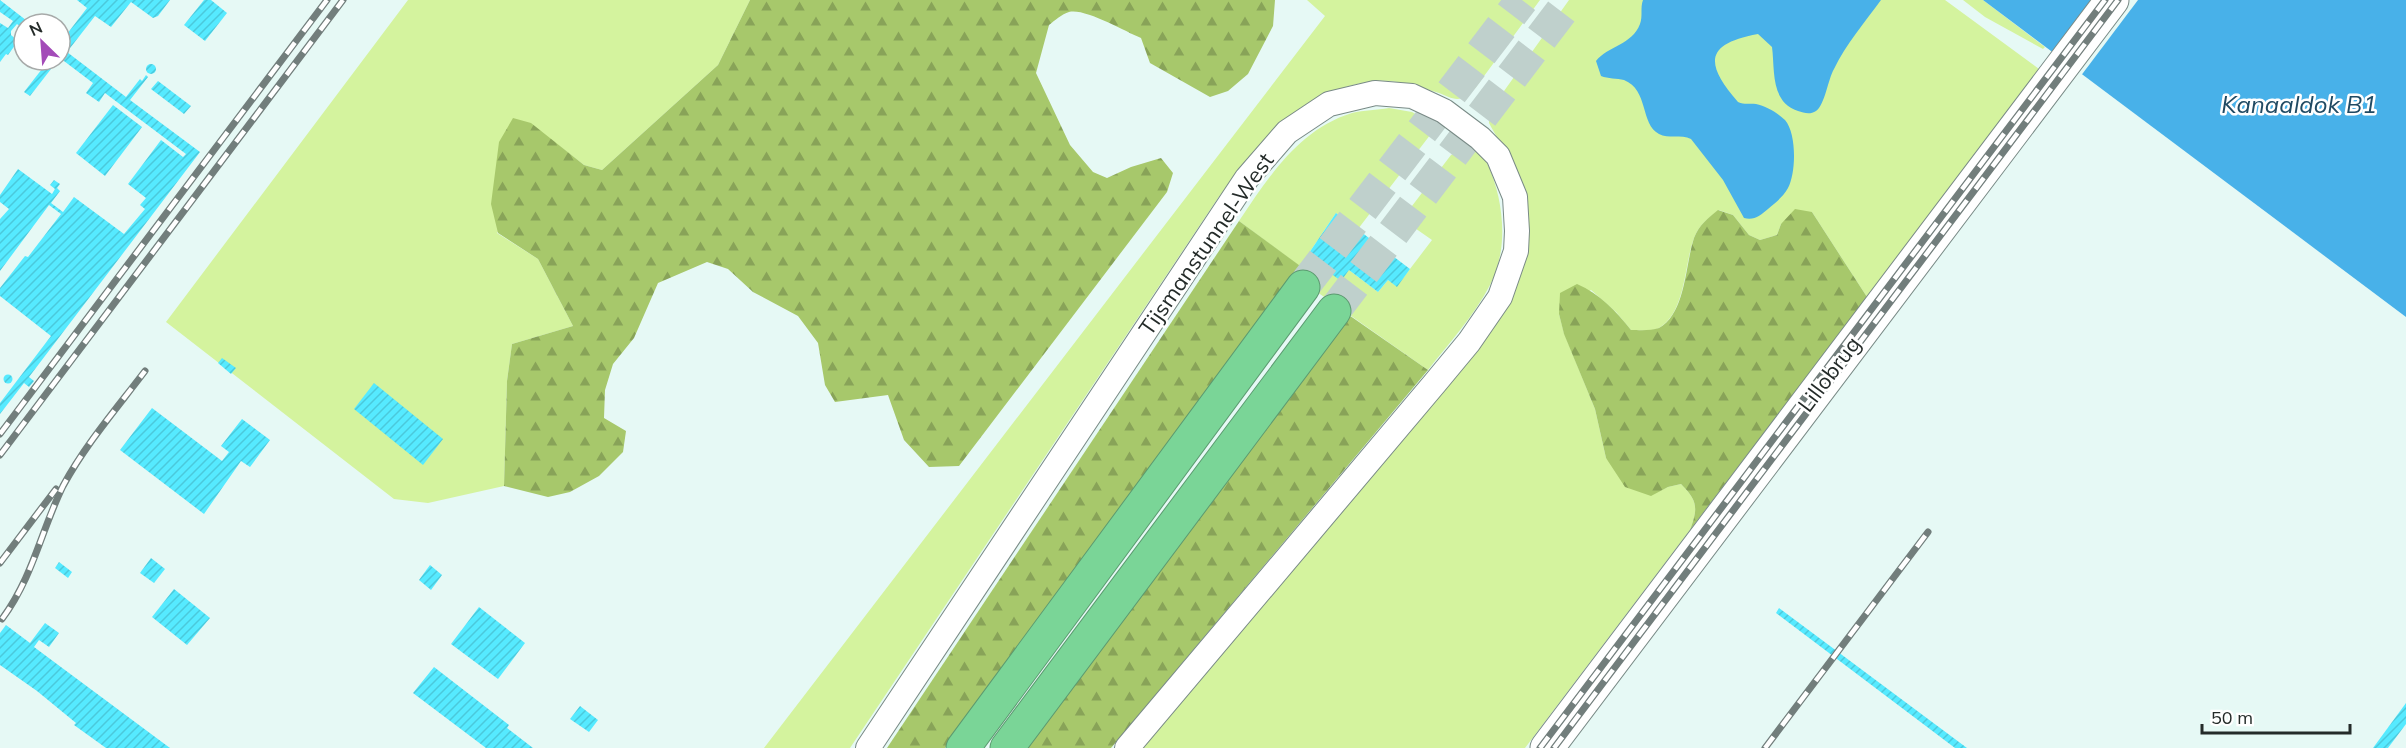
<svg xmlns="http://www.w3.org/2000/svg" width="2406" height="748" viewBox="0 0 2406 748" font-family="Mulish,sans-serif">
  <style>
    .green { fill: #d4f39e }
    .forest { fill: url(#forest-firs) }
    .water { fill: #48b1e9 }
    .pier { fill: #e6f9f5 }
    .building { fill: url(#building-hatch) }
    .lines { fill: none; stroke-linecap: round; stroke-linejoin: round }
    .highway-tunnel { stroke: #bfd0cc; stroke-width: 33; stroke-dasharray: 33 16; stroke-linecap: butt }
    .street-casing { stroke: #798a86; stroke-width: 26 }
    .secondary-casing { stroke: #798a86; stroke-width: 35 }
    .highway-casing { stroke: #5c9a70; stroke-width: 35 }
    .street { stroke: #fff; stroke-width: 24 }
    .secondary { stroke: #fff; stroke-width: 33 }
    .highway { stroke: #7ad597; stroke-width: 33 }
    .rail-casing { stroke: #727e7c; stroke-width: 7 }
    .rail { stroke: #fff; stroke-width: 4.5; stroke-dasharray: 14; stroke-linecap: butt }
    .labels { text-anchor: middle; stroke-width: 5; stroke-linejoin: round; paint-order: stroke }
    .street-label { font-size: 22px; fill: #242b29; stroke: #fff }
    .water-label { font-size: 24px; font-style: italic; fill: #204a63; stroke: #fff }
  </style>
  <defs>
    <pattern id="forest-firs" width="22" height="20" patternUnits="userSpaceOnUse" patternTransform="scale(1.5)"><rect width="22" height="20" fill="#a7c86b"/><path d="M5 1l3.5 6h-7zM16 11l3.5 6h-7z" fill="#88a358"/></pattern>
    <pattern id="building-hatch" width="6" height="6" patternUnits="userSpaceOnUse" patternTransform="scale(1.5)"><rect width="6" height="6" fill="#56eaff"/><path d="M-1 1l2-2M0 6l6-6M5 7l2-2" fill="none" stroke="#4bc9db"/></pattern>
  </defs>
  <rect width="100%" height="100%" fill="#e6f9f5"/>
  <!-- green -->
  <g class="green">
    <path d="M408,0H750L718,65L602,170L584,165L558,145L497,233L538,259L573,326L512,344L507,381L504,486L428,503L394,499L166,322Z"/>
    <path d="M1307,0H1540L1476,87C1471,92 1464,99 1457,99C1452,99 1444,95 1439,93C1420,87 1397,79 1376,81C1300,89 1261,141 1218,198L850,748H764L1325,16Z"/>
    <path d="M1569,0H1945L2039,69L1867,297L1812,212L1781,224L1777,235L1760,240L1749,235L1733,215L1719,210C1708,218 1699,225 1694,238C1684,265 1686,312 1659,328C1651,332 1639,330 1631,330L1616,312L1591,290L1559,314L1564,333L1595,409L1606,458L1651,495L1668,487L1681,484C1698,501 1698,508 1690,530L1525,748H1139L1503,309C1524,270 1536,234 1524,189C1518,170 1499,142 1489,123V112Z"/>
    <path d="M1963,0H1983L2045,47L2043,49L1985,17Z"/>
    <path d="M1389,108L1412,112L1437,126L1358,229L1336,213L1307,256L1341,280L1349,270L1378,292L1388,280L1397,286L1432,240L1402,219L1451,155C1466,147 1480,148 1488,165C1504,201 1509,249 1490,285C1474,316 1449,343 1428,370L1300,280L1306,271L1239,221C1268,178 1299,129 1352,113C1364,110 1377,110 1389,108Z"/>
  </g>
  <!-- forest -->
  <g class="forest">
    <path d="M750,0H1275L1273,26L1248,74L1228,91L1210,97L1150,63L1141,38C1124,31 1085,8 1069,12C1062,14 1054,21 1049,25L1036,73L1070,145L1093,172L1107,178L1131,167L1161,158L1173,173L1167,192L959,466L929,467L904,440L888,395L835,402L825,385L818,343L798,316L753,292L728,269L707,262L658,283L634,338L613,364L605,390L604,418L626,431L623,452L599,476L570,492L548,497L504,486L507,381L512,344L573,326L538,259L498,233L491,204L499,142L513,118L531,123L584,165L602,170L718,65Z"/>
    <path d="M1795,209L1812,212L1867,297L1690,530C1698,508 1698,501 1681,484L1668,487L1651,496L1625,487L1606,458L1595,409L1564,334L1559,314L1560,293L1577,284C1600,294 1616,311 1631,330C1639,330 1651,331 1659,328C1686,313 1685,265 1694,238C1699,225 1708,218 1718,210L1733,215L1749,235L1760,240L1777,235L1781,224Z"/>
    <path d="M1239,221L1307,271L945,748H887Z"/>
    <path d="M1346,313L1428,370L1111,748H1026Z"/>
  </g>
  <!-- water -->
  <g class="water">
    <path d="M1643,0H1881C1865,22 1846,44 1834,69C1828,79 1825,105 1816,111C1810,115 1804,113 1798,111C1770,102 1775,69 1772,47L1758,34C1704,44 1705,64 1738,102C1745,105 1749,103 1756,104C1766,106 1778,113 1785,120C1797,134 1796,173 1788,188C1783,197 1776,202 1768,209C1761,215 1754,221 1744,218L1723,180L1691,139C1681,134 1668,139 1659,134C1640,124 1649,90 1624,80C1617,78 1608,79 1601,76L1596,61C1608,46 1632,45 1640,24C1643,16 1640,8 1643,0Z"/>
    <path d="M1983,0H2406V317Z"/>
  </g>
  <!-- pier -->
  <path class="pier" d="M2091,0H2138L2080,77L2050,54Z"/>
  <!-- building -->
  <g class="building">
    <path d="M0,0L31,24H24V30L17,24L11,31V35L18,41L8,55L6,54L0,62V23L8,28L13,21L0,12Z"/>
    <path d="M77,0H170L158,16L153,18L131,2L111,27L95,16L67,52L126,97L140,79L142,81L146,75L148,77L130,100L200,152L29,377L34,381L29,387L24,383L0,414V403L51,336L0,296V288L25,256L28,257L61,214L49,205L0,271V219L9,209L0,202V195L18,169L52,194L55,189L50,185L54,180L60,184L57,188L60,191L51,203L63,212L74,197L124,234L145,209L140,205L146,198L128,184L161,140L183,157L186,154L105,93L99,102L86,93L93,83L60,58V43L87,8Z"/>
    <path d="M204,0H211L227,13L205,41L184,25Z"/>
    <path d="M49,60H58L30,96L24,92Z"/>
    <circle cx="151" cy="69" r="5"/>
    <path d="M158,81L191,106L184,114L151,89Z"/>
    <path d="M113,105L142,127L105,176L76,153Z"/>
    <path d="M1336,213L1410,269L1397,287L1388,280L1378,292L1349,270L1341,281L1307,256Z"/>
    <path d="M222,358L236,368L231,374L218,363Z"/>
    <circle cx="8" cy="379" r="4.5"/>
    <path d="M374,383L443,439L423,465L354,409Z"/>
    <path d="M152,408L222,461L229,452L221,446L242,419L270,440L250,467L241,461L204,514L120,450Z"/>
    <path d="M151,558L165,569L154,583L140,573Z"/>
    <path d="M59,562L72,572L68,578L55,568Z"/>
    <path d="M430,565L442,575L431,590L419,580Z"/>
    <path d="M174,589L210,618L187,645L152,617Z"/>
    <path d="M479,607L525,643L498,679L451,644Z"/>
    <path d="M1779,608L1967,748H1955L1776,613Z"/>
    <path d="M45,623L59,633L49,647L39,640L34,647L170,748H106L74,725L76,723L37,691L0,665V633L6,625L30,643Z"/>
    <path d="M434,667L509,725L507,728L533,748H486L413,693Z"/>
    <path d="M2406,703V724L2388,748H2373Z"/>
    <path d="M580,706L598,720L589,732L570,719Z"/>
  </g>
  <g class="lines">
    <!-- highway-tunnel -->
    <g class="highway-tunnel">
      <path d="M1303,287L1522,0"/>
      <path d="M1334,311L1570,0"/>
    </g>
    <!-- street casing -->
    <g class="street-casing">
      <path id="street" d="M868,748L1247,178L1287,132L1329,104L1375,93L1412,96L1444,111L1480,138L1498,156L1515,197L1517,231L1516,251L1500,297L1469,342L1435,383L1127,748"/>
    </g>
    <!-- secondary casing -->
    <g class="secondary-casing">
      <path id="secondary" d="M1547,748L2112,0"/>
    </g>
    <!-- highway casing -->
    <g class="highway-casing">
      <g id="highway">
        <path d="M963,748L1303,287"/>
        <path d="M1007,748L1334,311"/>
      </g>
    </g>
    <!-- street -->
    <use href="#street" class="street"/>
    <!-- secondary -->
    <use href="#secondary" class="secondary"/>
    <!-- highway -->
    <use href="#highway" class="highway"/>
    <!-- rail casing -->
    <g class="rail-casing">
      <g id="rail">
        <path d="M0,434L327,0"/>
        <path d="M0,455L343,0"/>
        <path d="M0,563L56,489"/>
        <path d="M2,619C33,577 41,531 63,486C85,445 117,408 145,371"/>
        <path d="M1540,748L2105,0"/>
        <path d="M1554,748L2118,0"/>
        <path d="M1765,748L1928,532"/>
      </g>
    </g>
    <!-- rail -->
    <use href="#rail" class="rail"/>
  </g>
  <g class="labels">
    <!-- street labels -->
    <g class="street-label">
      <text transform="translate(1206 244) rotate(-55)" y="8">Tijsmanstunnel-West</text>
      <text transform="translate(1829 374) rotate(-53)" y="8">Lillobrug</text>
    </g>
    <!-- water labels -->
    <g class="water-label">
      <text x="2299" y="113">Kanaaldok B1</text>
    </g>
  </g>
  <!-- north arrow -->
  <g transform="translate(42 42) rotate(335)"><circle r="28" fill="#ffffff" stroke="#a7aaa9" stroke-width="1.5"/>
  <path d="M0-4.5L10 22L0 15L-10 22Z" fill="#a34bb8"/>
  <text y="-9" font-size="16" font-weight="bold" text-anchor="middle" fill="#242b29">N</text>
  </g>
  <!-- scale -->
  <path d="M2202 724v9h148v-9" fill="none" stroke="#242b29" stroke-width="3"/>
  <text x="2211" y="724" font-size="18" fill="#242b29" stroke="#ffffff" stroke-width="4.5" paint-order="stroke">50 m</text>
</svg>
